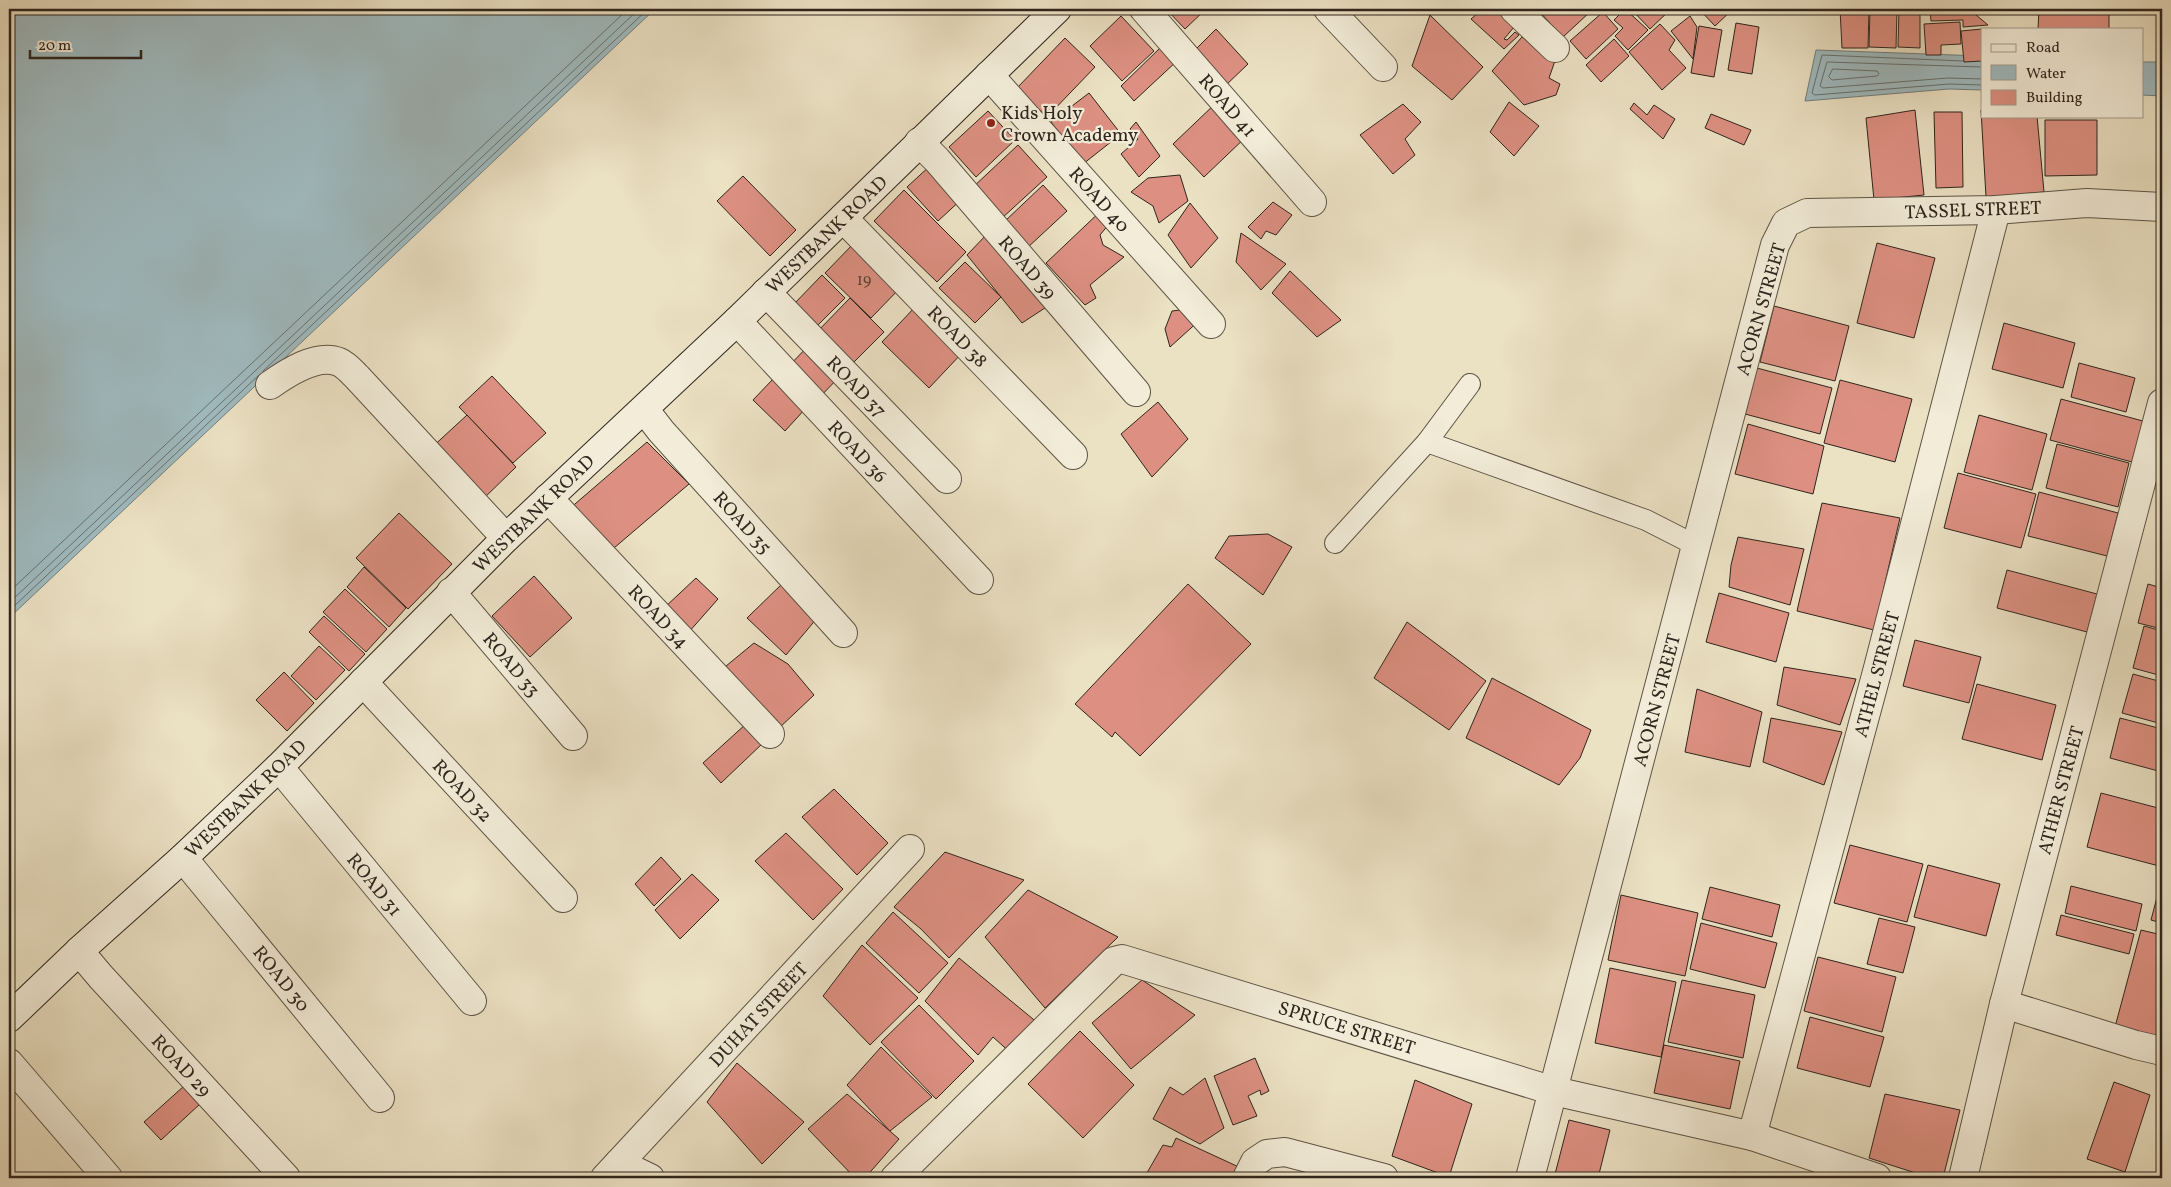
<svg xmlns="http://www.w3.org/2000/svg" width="2171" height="1187" viewBox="0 0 2171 1187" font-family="Vollkorn,serif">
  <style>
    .water { fill: #9fbabf; stroke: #727e7e }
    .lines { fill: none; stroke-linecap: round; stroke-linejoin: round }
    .shore { stroke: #67706e; stroke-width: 1 }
    .building { fill: #dd9082; stroke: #2f251d }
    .lane-casing { stroke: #5e5446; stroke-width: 22 }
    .street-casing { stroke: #5e5446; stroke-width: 30 }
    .secondary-casing { stroke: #2f251d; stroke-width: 30 }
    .lane { stroke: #f2ecd8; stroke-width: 20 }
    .street { stroke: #f2ecd8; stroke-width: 28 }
    .secondary { stroke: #f2ecd8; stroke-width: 28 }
    .poi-dot { fill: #8f2418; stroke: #f2ecd8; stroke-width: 2 }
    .labels { text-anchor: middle; stroke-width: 4.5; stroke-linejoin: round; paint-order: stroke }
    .number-label { font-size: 16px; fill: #5a4036 }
    .street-label { font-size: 19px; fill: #2f251d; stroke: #f2ecd8 }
    .poi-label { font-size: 19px; fill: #2f251d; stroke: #f2ecd8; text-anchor: start }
  </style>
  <rect width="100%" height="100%" fill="#ebe1c3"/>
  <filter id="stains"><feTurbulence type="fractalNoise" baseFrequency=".004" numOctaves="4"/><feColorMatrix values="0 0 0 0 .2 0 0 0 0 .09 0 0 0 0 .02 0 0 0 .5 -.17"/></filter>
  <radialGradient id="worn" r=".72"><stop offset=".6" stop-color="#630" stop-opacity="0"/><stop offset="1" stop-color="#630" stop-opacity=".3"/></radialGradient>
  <!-- water -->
  <g class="water">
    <path d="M9,9H655L9,618Z"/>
    <path d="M1816,50L1982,56V90L1949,89L1805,101Z"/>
    <path d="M2142,62H2162V96L2142,95Z"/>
  </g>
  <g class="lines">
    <!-- shore -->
    <g class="shore">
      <path d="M1963,61L1822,55L1812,93L1815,95L1949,84L1982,85"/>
      <path d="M1982,67L1827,62L1820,86L1823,88L1948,78L1982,79"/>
      <path d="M1833,69L1877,71L1879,74L1877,76L1832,80L1829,77Z"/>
      <path d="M263,371L648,9"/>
      <path d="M9,592L628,9"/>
      <path d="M9,603L639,9"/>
      <path d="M9,611L259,375"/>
    </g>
  </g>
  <!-- building -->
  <g class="building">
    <path d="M1166,9H1206L1185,29Z"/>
    <path d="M1483,9H1497L1514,27L1504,39L1507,40L1515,32L1519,35L1504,49L1471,19Z"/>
    <path d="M1537,9H1589L1591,11L1563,37Z"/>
    <path d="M1625,9L1648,30L1628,50L1615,36L1623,28L1614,20Z"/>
    <path d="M1631,9H1671L1650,29Z"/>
    <path d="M1699,9H1733L1715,26Z"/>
    <path d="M1840,9H1869L1868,48H1842Z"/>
    <path d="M1870,9H1897L1896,48L1869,47Z"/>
    <path d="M1899,9H1920V48L1898,47Z"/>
    <path d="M1930,9H1969L1988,25L1963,27V20L1931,21Z"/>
    <path d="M2039,9H2109V29H2038Z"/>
    <path d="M1603,12L1618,29L1586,59L1570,41Z"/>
    <path d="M1430,15L1483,67L1452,100L1412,66Z"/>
    <path d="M1121,16L1154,51L1122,81L1090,46Z"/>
    <path d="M1690,16L1697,27L1693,59L1671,31Z"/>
    <path d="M1960,22L1961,44L1941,45V55H1926L1924,24Z"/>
    <path d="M1736,23L1759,27L1752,74L1728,70Z"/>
    <path d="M1660,24L1675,40L1669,50L1686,68L1662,90L1629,52Z"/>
    <path d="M1699,26L1722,30L1714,77L1691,73Z"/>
    <path d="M1216,29L1248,64L1224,87L1192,53Z"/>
    <path d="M1982,29V61L1964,62L1961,31Z"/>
    <path d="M1522,37L1556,58L1549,78L1560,84L1556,95L1524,105L1492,71Z"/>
    <path d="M1065,38L1095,67L1047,117L1017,88Z"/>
    <path d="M1614,39L1629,56L1601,82L1586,65Z"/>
    <path d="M1163,45L1178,60L1134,101L1121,86Z"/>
    <path d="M1089,93L1121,134L1083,164L1051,122Z"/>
    <path d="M1217,102L1248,135L1204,177L1173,144Z"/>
    <path d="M1509,102L1539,126L1514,156L1490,132Z"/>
    <path d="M1634,103L1647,115L1654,105L1675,119L1663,139L1630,109Z"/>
    <path d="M1403,104L1421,122L1405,139L1415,155L1393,174L1360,135Z"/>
    <path d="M1915,110L1924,195L1874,200L1866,118Z"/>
    <path d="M1981,110L1982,116H2037L2044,192L1986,197Z"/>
    <path d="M988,111L1015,140L976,177L949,147Z"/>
    <path d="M1934,112H1962L1963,187L1936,188Z"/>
    <path d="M1711,114L1751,130L1744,145L1705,128Z"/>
    <path d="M2045,120H2097V175L2045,176Z"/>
    <path d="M1136,122L1160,156L1139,177L1121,154L1138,139L1130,129Z"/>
    <path d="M1018,145L1047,177L1001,219L972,188Z"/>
    <path d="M932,164L963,198L938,221L907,187Z"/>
    <path d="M1180,175L1188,201L1159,223L1153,206L1131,192L1148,178Z"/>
    <path d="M743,176L796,230L770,256L717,201Z"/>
    <path d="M1043,185L1067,211L1026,249L1003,223Z"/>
    <path d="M904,190L966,252L937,282L874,221Z"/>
    <path d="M1273,202L1292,215L1276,235L1266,231L1261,239L1248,227Z"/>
    <path d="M1190,203L1218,238L1191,268L1168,235Z"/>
    <path d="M1105,207L1114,218L1100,235L1103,245L1124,257L1090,285L1096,298L1085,305L1046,263Z"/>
    <path d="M988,233L1048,306L1022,323L967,255Z"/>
    <path d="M1241,233L1286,264L1261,290L1236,262Z"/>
    <path d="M857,240L903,285L871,318L825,273Z"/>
    <path d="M1877,243L1935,258L1914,338L1857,323Z"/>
    <path d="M965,262L1001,297L975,323L939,288Z"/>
    <path d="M1290,271L1341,320L1317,337L1272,293Z"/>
    <path d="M822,275L845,298L816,327L793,305Z"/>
    <path d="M850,298L884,332L848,368L814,335Z"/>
    <path d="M916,306L963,352L929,388L882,342Z"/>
    <path d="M1774,306L1849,326L1835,381L1760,362Z"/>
    <path d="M1188,309L1201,319L1170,347L1165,329L1172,311Z"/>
    <path d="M2004,323L2075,343L2063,388L1992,369Z"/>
    <path d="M812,342L843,373L816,401L785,370Z"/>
    <path d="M2079,363L2135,378L2126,412L2071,397Z"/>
    <path d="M1757,368L1832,388L1820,434L1745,414Z"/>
    <path d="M492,376L546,433L513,463L459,407Z"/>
    <path d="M774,378L806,408L785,431L753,400Z"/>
    <path d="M1840,380L1912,399L1895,462L1824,443Z"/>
    <path d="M2061,399L2143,421L2132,462L2050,440Z"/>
    <path d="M1158,402L1188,439L1152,477L1121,434Z"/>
    <path d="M467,415L516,467L479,503L429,450Z"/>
    <path d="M1979,415L2047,434L2032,490L1964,472Z"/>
    <path d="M1748,424L1824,446L1813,494L1735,474Z"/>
    <path d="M647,442L689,484L607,554L568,510Z"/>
    <path d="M2057,444L2129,463L2118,507L2046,488Z"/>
    <path d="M1958,473L2036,494L2021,548L1944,528Z"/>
    <path d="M2039,492L2118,513L2107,556L2028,536Z"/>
    <path d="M1822,503L1900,518L1874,630L1797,611Z"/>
    <path d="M399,513L452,564L408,609L356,558Z"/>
    <path d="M1268,534L1292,547L1263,595L1215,558L1229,536Z"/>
    <path d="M1738,537L1804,549L1790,605L1729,587L1731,565Z"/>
    <path d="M364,567L406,608L389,627L347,587Z"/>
    <path d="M2007,570L2097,594L2087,632L1997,608Z"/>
    <path d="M534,576L572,618L530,657L492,616Z"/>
    <path d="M696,578L718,599L688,633L664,608Z"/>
    <path d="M784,582L818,617L786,655L747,618Z"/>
    <path d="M1188,584L1251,644L1140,756L1115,732L1112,737L1075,704Z"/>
    <path d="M2148,584L2162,588V629L2138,623Z"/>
    <path d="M345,589L387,629L366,652L323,612Z"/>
    <path d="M1719,593L1789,613L1776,662L1706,642Z"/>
    <path d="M324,616L365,654L349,671L309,632Z"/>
    <path d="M1407,622L1486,681L1449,730L1374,678Z"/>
    <path d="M2144,626L2162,631V676L2133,668Z"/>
    <path d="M1915,640L1981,657L1969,703L1903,686Z"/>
    <path d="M754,643L788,664L814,695L777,730L720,671Z"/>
    <path d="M319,646L345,670L316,700L291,676Z"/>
    <path d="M1784,667L1856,679L1840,725L1777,705Z"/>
    <path d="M284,672L314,703L287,731L256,700Z"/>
    <path d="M2133,674L2162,682V724L2122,713Z"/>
    <path d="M1492,678L1591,730L1580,758L1559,785L1466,738Z"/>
    <path d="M1977,684L2056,705L2042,760L1962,739Z"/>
    <path d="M1697,689L1762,712L1750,767L1685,752Z"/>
    <path d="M1771,718L1842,732L1824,785L1763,762Z"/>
    <path d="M2120,718L2162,729V772L2110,758Z"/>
    <path d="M747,723L763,743L721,783L703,763Z"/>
    <path d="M834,789L888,843L857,875L802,817Z"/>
    <path d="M2101,793L2162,809V855L2159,866L2087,847Z"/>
    <path d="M786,833L843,889L813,920L755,861Z"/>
    <path d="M1850,845L1923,864L1907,922L1834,903Z"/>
    <path d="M945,852L1024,880L949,958L921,929L894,907Z"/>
    <path d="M661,857L681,879L654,906L635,884Z"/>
    <path d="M1928,865L2000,884L1986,936L1914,917Z"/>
    <path d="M692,874L719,900L680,939L655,910Z"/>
    <path d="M2162,878V923L2151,920Z"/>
    <path d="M2071,886L2142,904L2136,931L2065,913Z"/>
    <path d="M1710,887L1780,905L1772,937L1702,919Z"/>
    <path d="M1028,890L1118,937L1045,1008L985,937Z"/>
    <path d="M1621,895L1698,913L1685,976L1608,960Z"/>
    <path d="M893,912L948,963L919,993L866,943Z"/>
    <path d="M2061,915L2134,934L2129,954L2056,935Z"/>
    <path d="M1879,918L1915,927L1903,973L1867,964Z"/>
    <path d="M1701,923L1777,943L1765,988L1690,969Z"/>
    <path d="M2141,930L2162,935V1040L2115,1027Z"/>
    <path d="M862,945L918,998L870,1045L823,996Z"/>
    <path d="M1818,957L1896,977L1882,1032L1804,1011Z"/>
    <path d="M959,958L1039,1024L1013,1055L993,1037L978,1055L925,1001Z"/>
    <path d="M1610,968L1676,982L1661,1057L1595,1043Z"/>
    <path d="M1142,980L1195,1015L1131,1069L1092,1023Z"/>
    <path d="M1682,980L1755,995L1743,1058L1668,1042Z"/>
    <path d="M919,1005L974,1061L936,1099L881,1042Z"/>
    <path d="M1810,1017L1884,1037L1870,1087L1797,1068Z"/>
    <path d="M1080,1031L1134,1085L1083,1138L1028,1084Z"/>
    <path d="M1664,1045L1740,1061L1730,1109L1654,1093Z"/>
    <path d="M881,1047L932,1097L890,1131L847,1085Z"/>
    <path d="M1255,1058L1269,1091L1261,1095L1260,1090L1248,1096L1257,1116L1233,1125L1214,1076Z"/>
    <path d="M737,1063L804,1122L762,1164L707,1102Z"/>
    <path d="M1205,1078L1224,1128L1200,1144L1153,1119L1170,1087L1183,1095Z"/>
    <path d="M1415,1080L1472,1104L1449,1177L1392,1156Z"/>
    <path d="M2114,1082L2150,1095L2125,1172L2087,1159Z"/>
    <path d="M184,1086L200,1104L161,1140L144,1122Z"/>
    <path d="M847,1094L899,1139L865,1178H855L808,1129Z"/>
    <path d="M1885,1094L1960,1110L1943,1178H1931L1869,1158Z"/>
    <path d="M1569,1120L1610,1130L1598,1178H1554Z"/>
    <path d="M1176,1138L1241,1168L1235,1178H1144L1163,1145L1172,1147Z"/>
  </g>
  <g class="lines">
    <!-- lane casing -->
    <g class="lane-casing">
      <g id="lane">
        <path d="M1427,442L1470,384"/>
        <path d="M1335,543L1427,442L1646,520L1697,546"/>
      </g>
    </g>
    <!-- street casing -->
    <g class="street-casing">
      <g id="street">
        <path d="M1144,9L1312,202"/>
        <path d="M1328,9L1383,67"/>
        <path d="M1514,9L1555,48"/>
        <path d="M989,75L1211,324"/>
        <path d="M919,142L937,160L1136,392"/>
        <path d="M843,218L1073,455"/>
        <path d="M766,292L947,479"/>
        <path d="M737,321L979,580"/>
        <path d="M270,385C287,373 317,353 339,362C346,365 352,372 357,377L506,538"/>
        <path d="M644,409L661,431L843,633"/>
        <path d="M548,498L770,734"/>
        <path d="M451,592L573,736"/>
        <path d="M363,682L563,898"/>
        <path d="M279,767L472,1001"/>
        <path d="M183,858L380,1098"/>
        <path d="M79,951L101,977L286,1178"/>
        <path d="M2004,1004L2136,1045L2162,1051"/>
        <path d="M9,1063L108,1178"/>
        <path d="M1752,1136L1878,668L1996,210"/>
        <path d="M619,1163L650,1178"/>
        <path d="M605,1178L910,849"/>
        <path d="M895,1178L1114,961L1122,959L1554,1091L1752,1136L1877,1178"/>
        <path d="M1247,1178L1255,1162L1267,1154L1285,1152L1384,1178"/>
        <path d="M1530,1178L1775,245L1786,223L1807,213L1996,210L2087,203L2162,207"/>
        <path d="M1963,1178L2004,1004L2162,403"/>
      </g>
    </g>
    <!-- secondary casing -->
    <g class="secondary-casing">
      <path id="secondary" d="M9,1018L79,951L183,858L279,767L506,538L737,321L1057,9"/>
    </g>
    <!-- lane -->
    <use href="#lane" class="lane"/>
    <!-- street -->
    <use href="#street" class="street"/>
    <!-- secondary -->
    <use href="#secondary" class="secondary"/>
  </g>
  <!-- markers -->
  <circle class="poi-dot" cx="991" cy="123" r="5"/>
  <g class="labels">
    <!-- number labels -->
    <g class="number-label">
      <text x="864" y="285">19</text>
    </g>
    <!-- street labels -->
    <g class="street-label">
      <text transform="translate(1228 105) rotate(49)" y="7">ROAD 41</text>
      <text transform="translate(1100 199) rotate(48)" y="7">ROAD 40</text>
      <text transform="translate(1973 209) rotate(-2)" y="7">TASSEL STREET</text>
      <text transform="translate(826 234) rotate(-44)" y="7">WESTBANK ROAD</text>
      <text transform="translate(1028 267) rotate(49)" y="7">ROAD 39</text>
      <text transform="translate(1760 309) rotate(-74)" y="7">ACORN STREET</text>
      <text transform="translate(958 336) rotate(46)" y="7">ROAD 38</text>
      <text transform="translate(857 386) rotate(46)" y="7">ROAD 37</text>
      <text transform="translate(858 451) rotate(47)" y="7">ROAD 36</text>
      <text transform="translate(533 513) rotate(-44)" y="7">WESTBANK ROAD</text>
      <text transform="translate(743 522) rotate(48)" y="7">ROAD 35</text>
      <text transform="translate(659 616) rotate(47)" y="7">ROAD 34</text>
      <text transform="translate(512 664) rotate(50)" y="7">ROAD 33</text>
      <text transform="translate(1876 674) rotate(-75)" y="7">ATHEL STREET</text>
      <text transform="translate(1656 700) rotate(-75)" y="7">ACORN STREET</text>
      <text transform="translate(463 790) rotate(47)" y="7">ROAD 32</text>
      <text transform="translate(2060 790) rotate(-75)" y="7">ATHER STREET</text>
      <text transform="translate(245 798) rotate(-44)" y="7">WESTBANK ROAD</text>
      <text transform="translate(375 884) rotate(51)" y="7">ROAD 31</text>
      <text transform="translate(282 978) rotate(51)" y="7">ROAD 30</text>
      <text transform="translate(758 1014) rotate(-47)" y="7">DUHAT STREET</text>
      <text transform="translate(1347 1027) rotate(17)" y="7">SPRUCE STREET</text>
      <text transform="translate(182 1065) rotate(47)" y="7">ROAD 29</text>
    </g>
    <!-- poi labels -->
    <g class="poi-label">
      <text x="1001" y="119">Kids Holy<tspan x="1001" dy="22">Crown Academy</tspan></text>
    </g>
  </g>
  <!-- margin -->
  <rect width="2171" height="1187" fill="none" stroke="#ebe1c3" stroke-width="30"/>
  <rect x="10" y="10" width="2151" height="1167" fill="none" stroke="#2f251d" stroke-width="2.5"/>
  <rect x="15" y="15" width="2141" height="1157" fill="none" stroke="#2f251d"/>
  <!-- legend -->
  <rect x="1981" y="28" width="162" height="90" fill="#f2ecd8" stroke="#a49c8d"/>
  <rect x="1991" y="44" width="25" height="8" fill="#f2ecd8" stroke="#a49c8d"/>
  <text x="2026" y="52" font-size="15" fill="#2f251d">Road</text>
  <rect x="1991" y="65" width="25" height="15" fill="#9fbabf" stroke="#a49c8d"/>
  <text x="2026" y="78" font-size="15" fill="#2f251d">Water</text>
  <rect x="1991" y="90" width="25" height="15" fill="#dd9082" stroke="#a49c8d"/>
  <text x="2026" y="102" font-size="15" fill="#2f251d">Building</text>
  <!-- scale -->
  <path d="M30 50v8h111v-8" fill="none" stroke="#2f251d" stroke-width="2.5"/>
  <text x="38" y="50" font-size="15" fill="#2f251d" stroke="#f2ecd8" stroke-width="4" paint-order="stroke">20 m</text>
  <rect width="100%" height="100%" filter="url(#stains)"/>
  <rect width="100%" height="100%" fill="url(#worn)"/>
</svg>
